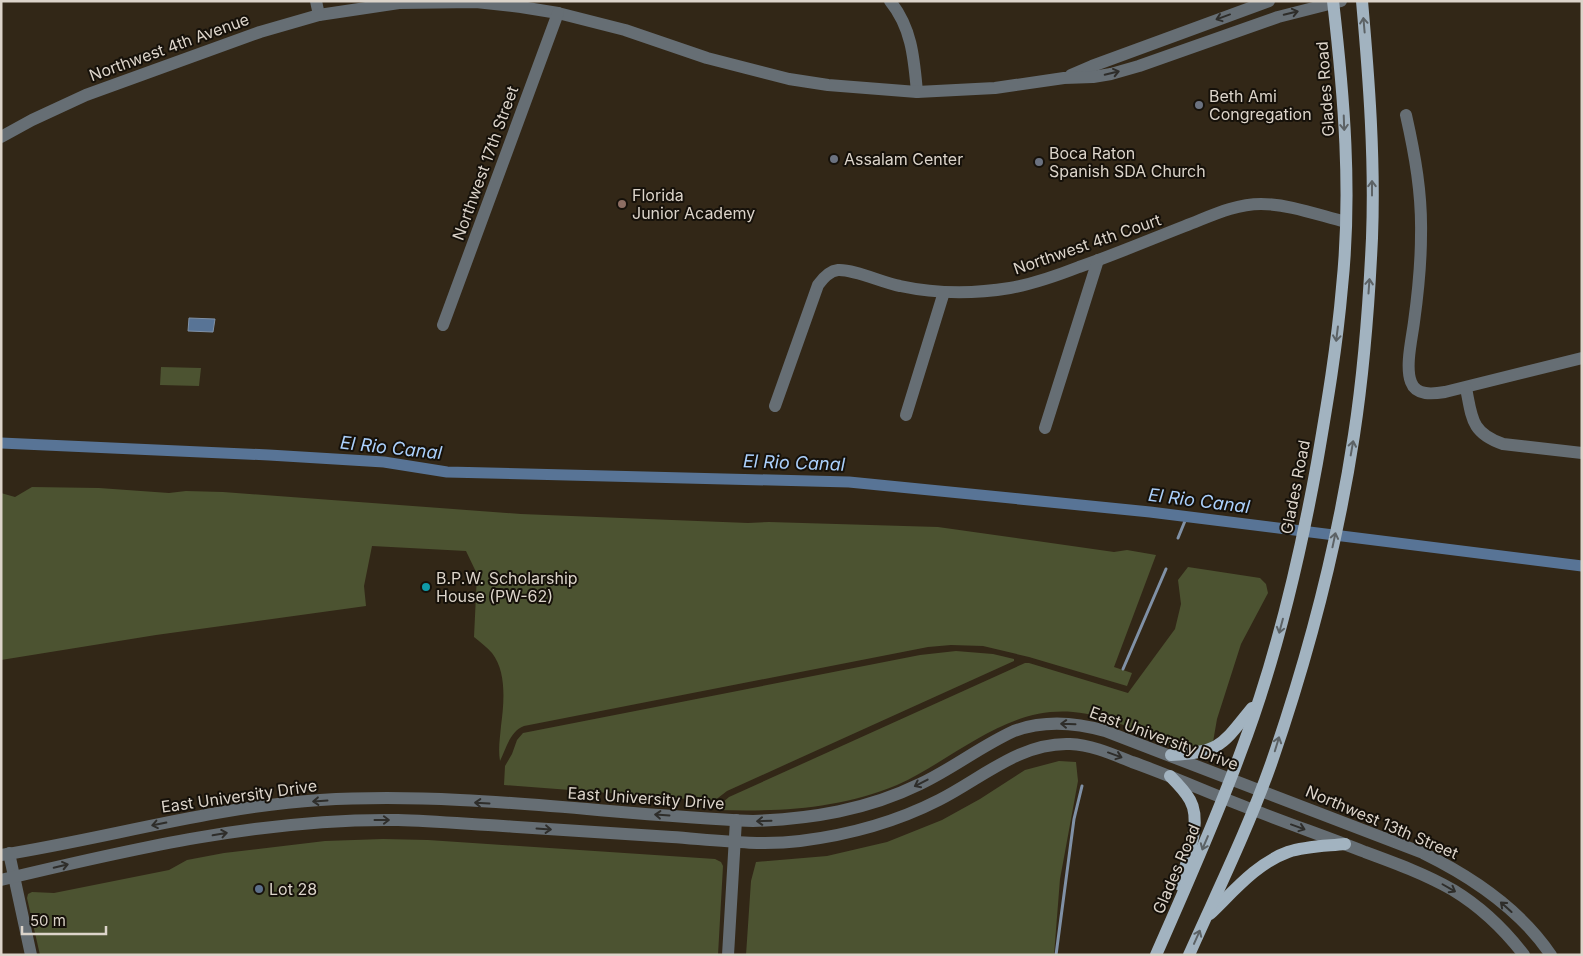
<svg xmlns="http://www.w3.org/2000/svg" width="1583" height="956" viewBox="0 0 1583 956" font-family="Inter,sans-serif">
  <style>
    .green { fill: #4c5331 }
    .water { fill: #587496; stroke: #8091a6 }
    .lines { fill: none; stroke-linecap: round; stroke-linejoin: round }
    .stream { stroke: #8091a6; stroke-width: 3 }
    .canal { stroke: #587496; stroke-width: 11 }
    .minor { stroke: #666e74; stroke-width: 12 }
    .major { stroke: #a2b3c0; stroke-width: 12 }
    .oneway { stroke: #2e2d2a }
    .oneway2 { stroke: #5c6265 }
    .worship-dot { fill: #6b7280; stroke: #16110a; stroke-width: 2 }
    .education-dot { fill: #8d6e63; stroke: #16110a; stroke-width: 2 }
    .culture-dot { fill: #0f9aa8; stroke: #16110a; stroke-width: 2 }
    .service-dot { fill: #5c6f8a; stroke: #16110a; stroke-width: 2 }
    .labels { text-anchor: middle; stroke-width: 4; stroke-linejoin: round; paint-order: stroke }
    .street-label { font-size: 16px; fill: #dcd4ca; stroke: #16110a }
    .poi-label { font-size: 16px; fill: #dcd4ca; stroke: #16110a; text-anchor: start }
    .water-label { font-size: 18px; font-style: italic; fill: #abd0fc; stroke: #16110a }
  </style>
  <rect width="100%" height="100%" fill="#322717"/>
  <!-- green -->
  <g class="green">
    <path d="M161,367L201,368L199,386L160,385Z"/>
    <path d="M32,487L99,488L169,493L186,491L223,492L521,514L748,523L769,522L938,527L1114,552L1127,550L1156,555L1114,667L1132,673L1127,686L1029,657L983,646L951,645L928,647L524,726C510,731 506,749 500,761C498,749 500,738 501,726C504,703 507,672 492,653C487,647 480,642 474,637L477,574L466,551L372,546L364,586L366,606L156,635L1,660V493L15,497Z"/>
    <path d="M1188,567L1260,578L1266,584L1268,593L1241,644L1217,719L1213,742L1192,749L1177,747C1145,735 1108,715 1073,712C1005,706 955,759 897,785C839,809 779,812 717,810L716,808L729,797L1025,663H1029L1128,693L1175,629L1181,604L1178,580Z"/>
    <path d="M956,651L993,654L1014,659V661L727,791L714,801L504,785L505,766L512,754L517,740L523,733L920,655Z"/>
    <path d="M1059,761L1076,762L1078,781L1060,879L1054,955H746L751,881L756,862L827,856L887,842L942,820L980,799L1025,770Z"/>
    <path d="M383,839L428,840L715,859L721,862L723,866L718,955H40L27,898L28,894L32,892L54,893L169,870L187,860L224,853L325,841Z"/>
  </g>
  <!-- water -->
  <path class="water" d="M189,318L215,319L213,332L188,331Z"/>
  <g class="lines">
    <!-- stream -->
    <g class="stream">
      <path d="M1178,538L1187,516"/>
      <path d="M1123,669L1166,569"/>
      <path d="M1056,955L1074,819L1082,786"/>
    </g>
    <!-- canal -->
    <path class="canal" d="M1,443L269,455L384,462L447,472L849,482L1150,512L1582,566"/>
    <!-- minor -->
    <g class="minor">
      <path d="M316,1L319,15"/>
      <path d="M890,1C912,28 914,59 917,92"/>
      <path d="M1071,75L1092,66L1269,1"/>
      <path d="M1406,115C1415,155 1422,194 1421,235C1421,264 1418,293 1414,322C1412,338 1405,367 1411,382C1416,396 1433,394 1445,392L1582,358"/>
      <path d="M1,137L32,120L86,95L260,32L319,15L399,3L476,2L521,7L558,13L625,30L707,58L789,79L828,85L917,92L995,88L1064,78L1093,77L1111,74L1139,66L1278,17L1341,1"/>
      <path d="M443,325L558,13"/>
      <path d="M1466,388C1472,418 1471,433 1503,444L1582,453"/>
      <path d="M775,406L818,285C823,278 829,271 838,270C854,269 883,283 900,286C937,294 973,294 1010,288C1033,284 1056,276 1079,267C1114,255 1149,240 1185,226C1209,217 1234,204 1261,204C1289,204 1318,215 1346,222"/>
      <path d="M906,415L944,292"/>
      <path d="M1045,428L1098,260"/>
      <path d="M9,853L31,955"/>
      <path d="M1,855C108,838 212,807 320,800C464,791 609,815 753,821C811,819 867,810 920,784C952,769 981,746 1014,731C1044,720 1074,722 1105,731L1423,853C1472,877 1520,909 1551,955"/>
      <path d="M1,880C131,849 264,818 398,820C433,821 468,824 503,826C559,830 615,833 672,837C714,840 758,846 800,841C848,835 896,822 939,800C981,779 1020,742 1070,744C1092,745 1112,754 1132,762C1172,776 1211,794 1251,809C1289,824 1327,837 1365,852C1395,863 1425,874 1453,890C1481,907 1504,929 1524,955"/>
      <path d="M728,955L736,820"/>
    </g>
    <!-- major -->
    <g class="major">
      <path d="M1171,755C1221,752 1222,745 1252,708"/>
      <path d="M1170,776C1177,783 1185,791 1190,800C1203,823 1186,861 1180,885"/>
      <path d="M1210,914C1233,892 1257,863 1288,852C1306,846 1327,846 1345,844"/>
      <path d="M1156,955C1185,889 1215,822 1240,754C1276,660 1299,562 1317,463C1327,405 1337,346 1342,287C1352,192 1344,96 1333,1"/>
      <path d="M1189,955C1217,892 1248,829 1271,764C1308,657 1337,547 1354,435C1364,370 1369,303 1372,238C1375,159 1369,80 1362,1"/>
    </g>
  </g>
  <!-- one-way arrows -->
  <defs><path id="oneway-shaft" d="M-6 0H5M1.5-3L5.5 0L1.5 3" fill="none" stroke-width="1.6" stroke-linecap="round" stroke-linejoin="round" transform="scale(1.25)"/></defs>
  <g class="oneway">
    <use href="#oneway-shaft" transform="translate(1291 13) rotate(-14)"/>
    <use href="#oneway-shaft" transform="translate(1223 17) rotate(160)"/>
    <use href="#oneway-shaft" transform="translate(1112 73) rotate(-13)"/>
    <use href="#oneway-shaft" transform="translate(1068 724) rotate(-178)"/>
    <use href="#oneway-shaft" transform="translate(1115 755) rotate(20)"/>
    <use href="#oneway-shaft" transform="translate(921 783) rotate(153)"/>
    <use href="#oneway-shaft" transform="translate(320 801) rotate(176)"/>
    <use href="#oneway-shaft" transform="translate(482 803) rotate(-177)"/>
    <use href="#oneway-shaft" transform="translate(662 815) rotate(-176)"/>
    <use href="#oneway-shaft" transform="translate(382 820)"/>
    <use href="#oneway-shaft" transform="translate(764 821) rotate(178)"/>
    <use href="#oneway-shaft" transform="translate(159 824) rotate(169)"/>
    <use href="#oneway-shaft" transform="translate(1298 827) rotate(20)"/>
    <use href="#oneway-shaft" transform="translate(544 829) rotate(4)"/>
    <use href="#oneway-shaft" transform="translate(220 834) rotate(-10)"/>
    <use href="#oneway-shaft" transform="translate(61 866) rotate(-13)"/>
    <use href="#oneway-shaft" transform="translate(1449 888) rotate(30)"/>
    <use href="#oneway-shaft" transform="translate(1506 907) rotate(-138)"/>
  </g>
  <g class="oneway2">
    <use href="#oneway-shaft" transform="translate(1364 25) rotate(-95)"/>
    <use href="#oneway-shaft" transform="translate(1344 123) rotate(88)"/>
    <use href="#oneway-shaft" transform="translate(1372 188) rotate(-90)"/>
    <use href="#oneway-shaft" transform="translate(1369 286) rotate(-86)"/>
    <use href="#oneway-shaft" transform="translate(1337 334) rotate(97)"/>
    <use href="#oneway-shaft" transform="translate(1352 448) rotate(-80)"/>
    <use href="#oneway-shaft" transform="translate(1334 540) rotate(-78)"/>
    <use href="#oneway-shaft" transform="translate(1281 626) rotate(105)"/>
    <use href="#oneway-shaft" transform="translate(1277 744) rotate(-73)"/>
    <use href="#oneway-shaft" transform="translate(1205 843) rotate(113)"/>
    <use href="#oneway-shaft" transform="translate(1197 937) rotate(-66)"/>
  </g>
  <!-- markers -->
  <g class="worship-dot">
    <circle cx="1199" cy="105" r="5"/>
    <circle cx="834" cy="159" r="5"/>
    <circle cx="1039" cy="162" r="5"/>
  </g>
  <circle class="education-dot" cx="622" cy="204" r="5"/>
  <circle class="culture-dot" cx="426" cy="587" r="5"/>
  <circle class="service-dot" cx="259" cy="889" r="5"/>
  <g class="labels">
    <!-- street labels -->
    <g class="street-label">
      <text transform="translate(169 47) rotate(-20)" y="6">Northwest 4th Avenue</text>
      <text transform="translate(1325 89) rotate(-94)" y="6">Glades Road</text>
      <text transform="translate(485 163) rotate(-70)" y="6">Northwest 17th Street</text>
      <text transform="translate(1087 244) rotate(-19)" y="6">Northwest 4th Court</text>
      <text transform="translate(1295 487) rotate(-79)" y="6">Glades Road</text>
      <text transform="translate(1164 738) rotate(20)" y="6">East University Drive</text>
      <text transform="translate(239 796) rotate(-8)" y="6">East University Drive</text>
      <text transform="translate(646 798) rotate(4)" y="6">East University Drive</text>
      <text transform="translate(1382 822) rotate(23)" y="6">Northwest 13th Street</text>
      <text transform="translate(1176 869) rotate(-67)" y="6">Glades Road</text>
    </g>
    <!-- poi labels -->
    <g class="poi-label">
      <text x="1209" y="102">Beth Ami<tspan x="1209" dy="18">Congregation</tspan></text>
      <text x="1049" y="159">Boca Raton<tspan x="1049" dy="18">Spanish SDA Church</tspan></text>
      <text x="844" y="165">Assalam Center</text>
      <text x="632" y="201">Florida<tspan x="632" dy="18">Junior Academy</tspan></text>
      <text x="436" y="584">B.P.W. Scholarship<tspan x="436" dy="18">House (PW-62)</tspan></text>
      <text x="269" y="895">Lot 28</text>
    </g>
    <!-- water labels -->
    <g class="water-label">
      <text transform="translate(391 448) rotate(6)" y="6">El Rio Canal</text>
      <text transform="translate(794 463) rotate(2)" y="6">El Rio Canal</text>
      <text transform="translate(1199 501) rotate(7)" y="6">El Rio Canal</text>
    </g>
  </g>
  <!-- border -->
  <rect width="1583" height="956" fill="none" stroke="#dcd4ca" stroke-width="5"/>
  <!-- scale -->
  <path d="M22 926v8h84v-8" fill="none" stroke="#dcd4ca" stroke-width="2.5"/>
  <text x="30" y="926" font-size="15" fill="#dcd4ca" stroke="#16110a" stroke-width="4" paint-order="stroke">50 m</text>
</svg>
